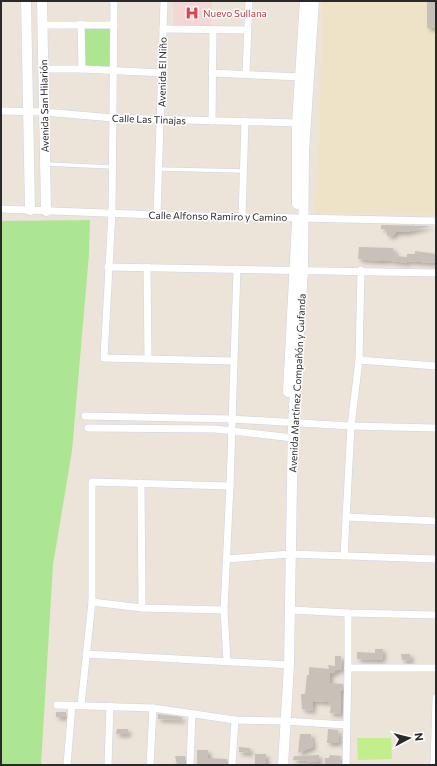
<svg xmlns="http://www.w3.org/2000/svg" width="437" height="766" viewBox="0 0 437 766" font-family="Commissioner,sans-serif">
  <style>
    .education { fill: #efe3c7 }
    .medical { fill: #f4d6d6 }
    .green { fill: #ace692 }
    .pitch { fill: #c2ee8d }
    .building { fill: #c7c1b9; filter: url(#shadow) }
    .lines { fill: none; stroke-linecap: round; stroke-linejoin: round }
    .lane-casing { stroke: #ced2e3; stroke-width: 4.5 }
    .street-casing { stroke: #ced2e3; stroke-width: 8 }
    .secondary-casing { stroke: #ced2e3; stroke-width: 11 }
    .lane { stroke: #fff; stroke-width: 3.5 }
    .street { stroke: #fff; stroke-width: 7 }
    .secondary { stroke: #fff; stroke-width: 10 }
    .labels { text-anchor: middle; stroke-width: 3; stroke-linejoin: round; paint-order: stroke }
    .health-label { font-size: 10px; fill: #be3a42; stroke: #fff; text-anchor: start }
    .street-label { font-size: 10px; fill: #292929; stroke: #fff }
  </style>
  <defs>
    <filter id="shadow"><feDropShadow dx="3" dy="3" stdDeviation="2" flood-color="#0004"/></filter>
  </defs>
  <rect width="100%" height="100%" fill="#ece4d9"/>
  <!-- education -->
  <path class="education" d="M322,1H436V215L314,213L320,126Z"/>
  <!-- medical -->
  <path class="medical" d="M173,1H212L211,26L173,25Z"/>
  <!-- green -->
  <g class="green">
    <path d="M81,24L114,25L112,71L82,69Z"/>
    <path d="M90,220L89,254L72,451L53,565L41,765H1V221Z"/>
  </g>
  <!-- pitch -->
  <path class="pitch" d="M357,738H391L392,759L358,760Z"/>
  <!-- building -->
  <g class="building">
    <rect x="427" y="1" width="9" height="27"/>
    <path d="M381,225L431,226L406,232H396L394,235L387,236V229H381Z"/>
    <path d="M359,247L393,248V252H396L395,256L407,257V254H415V251L436,254V263L407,261V258V263L392,261L393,260L379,261L358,259Z"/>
    <path d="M375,649H383L382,660L357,659V652L375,653Z"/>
    <path d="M401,654H410L411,661L402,660Z"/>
    <path d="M335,656H341L342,670H335V673H330V683L343,684V691H341V714L330,713L331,703L328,702L313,701L312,711L302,709L301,694H305L307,675H309V667L329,669L328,665L335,666Z"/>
    <rect x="56" y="712" width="10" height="5"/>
    <path d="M158,714L182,717V720L158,719Z"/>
    <path d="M117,729H128V734H116Z"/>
    <path d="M328,729L338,730L339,743H327Z"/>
    <path d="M300,734H311L313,747L298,753Z"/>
    <path d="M239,747L250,748V753L239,752Z"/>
    <path d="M197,750H208V758L227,759V764L197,765Z"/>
    <rect x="255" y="754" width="11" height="11"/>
    <path d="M319,755V762L293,760L294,756Z"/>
    <path d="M330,755L341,756L340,765H325V758H329Z"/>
    <path d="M175,756H185V765H177Z"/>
  </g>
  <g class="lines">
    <!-- lane casing -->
    <g class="lane-casing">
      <g id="lane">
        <path d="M46,164L113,167"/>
        <path d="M160,169L243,171"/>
      </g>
    </g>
    <!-- street casing -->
    <g class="street-casing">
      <g id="street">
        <path d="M114,1L112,212L104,358L233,361"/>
        <path d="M81,24L82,69"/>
        <path d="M43,25H114"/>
        <path d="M163,29L247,30"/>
        <path d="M43,69H82L162,73"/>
        <path d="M212,73L301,77"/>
        <path d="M246,74L249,1"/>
        <path d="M1,111L44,112L113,118L297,123"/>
        <path d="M212,121L213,31"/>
        <path d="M1,209L157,215L436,221"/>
        <path d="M157,215L164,1"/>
        <path d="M242,217L245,121"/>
        <path d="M108,267L436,273"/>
        <path d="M147,267L148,359"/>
        <path d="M359,360L436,366"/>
        <path d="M85,416L232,419L351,426L436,428"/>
        <path d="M88,428L215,429L293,438"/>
        <path d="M141,483L142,608"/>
        <path d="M346,517L436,521"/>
        <path d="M344,556L351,426L359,360L361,270"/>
        <path d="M227,559L290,554L436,559"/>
        <path d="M92,602L142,608L224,610"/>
        <path d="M291,610L348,613L436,615"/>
        <path d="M86,654L289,665"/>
        <path d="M227,661L224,610L230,486L237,269"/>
        <path d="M348,668H436"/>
        <path d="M57,705L153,708L235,720L284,721L346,725"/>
        <path d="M81,705L92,602V482L230,486"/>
        <path d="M67,765L72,705"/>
        <path d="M108,765L110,706"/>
        <path d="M150,765L153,708"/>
        <path d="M190,765L192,714"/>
        <path d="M232,765L235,720"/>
        <path d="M346,765L348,668V613"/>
        <path d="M434,765L436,698"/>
      </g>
    </g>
    <!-- secondary casing -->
    <g class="secondary-casing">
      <g id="secondary">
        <path d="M26,1L30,210"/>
        <path d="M42,1L46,211"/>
        <path d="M297,204V123L305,1"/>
        <path d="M288,392L297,222"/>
        <path d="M283,765L289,665L293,423L303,270L304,151L314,1"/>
      </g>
    </g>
    <!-- lane -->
    <use href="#lane" class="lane"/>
    <!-- street -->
    <use href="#street" class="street"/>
    <!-- secondary -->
    <use href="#secondary" class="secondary"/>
  </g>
  <!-- icons -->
  <defs>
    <g id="hospital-bare" transform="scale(1.08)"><path d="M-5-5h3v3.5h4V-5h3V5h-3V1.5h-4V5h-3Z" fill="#e0444e" stroke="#fff" stroke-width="2.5" paint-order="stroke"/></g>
  </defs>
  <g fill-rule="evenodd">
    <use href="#hospital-bare" x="192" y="13"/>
  </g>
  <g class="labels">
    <!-- health labels -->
    <g class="health-label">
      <text x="203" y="17">Nuevo Sullana</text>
    </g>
    <!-- street labels -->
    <g class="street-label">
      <text transform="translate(162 72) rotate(-89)" y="4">Avenida El Niño</text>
      <text transform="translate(44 106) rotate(-91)" y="4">Avenida San Hilarión</text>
      <text transform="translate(149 119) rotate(2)" y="4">Calle Las Tinajas</text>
      <text transform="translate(218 216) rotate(1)" y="4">Calle Alfonso Ramiro y Camino</text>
      <text transform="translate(297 383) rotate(-87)" y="4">Avenida Martínez Compañón y Gufanda</text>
    </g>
  </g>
  <!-- border -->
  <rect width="437" height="766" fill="none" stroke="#292929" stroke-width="4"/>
  <!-- north arrow -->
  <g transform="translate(409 738) rotate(83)" stroke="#ffffff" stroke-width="3" paint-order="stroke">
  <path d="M0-3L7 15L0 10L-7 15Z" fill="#292929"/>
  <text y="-6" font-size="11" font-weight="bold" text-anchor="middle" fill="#292929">N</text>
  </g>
</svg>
